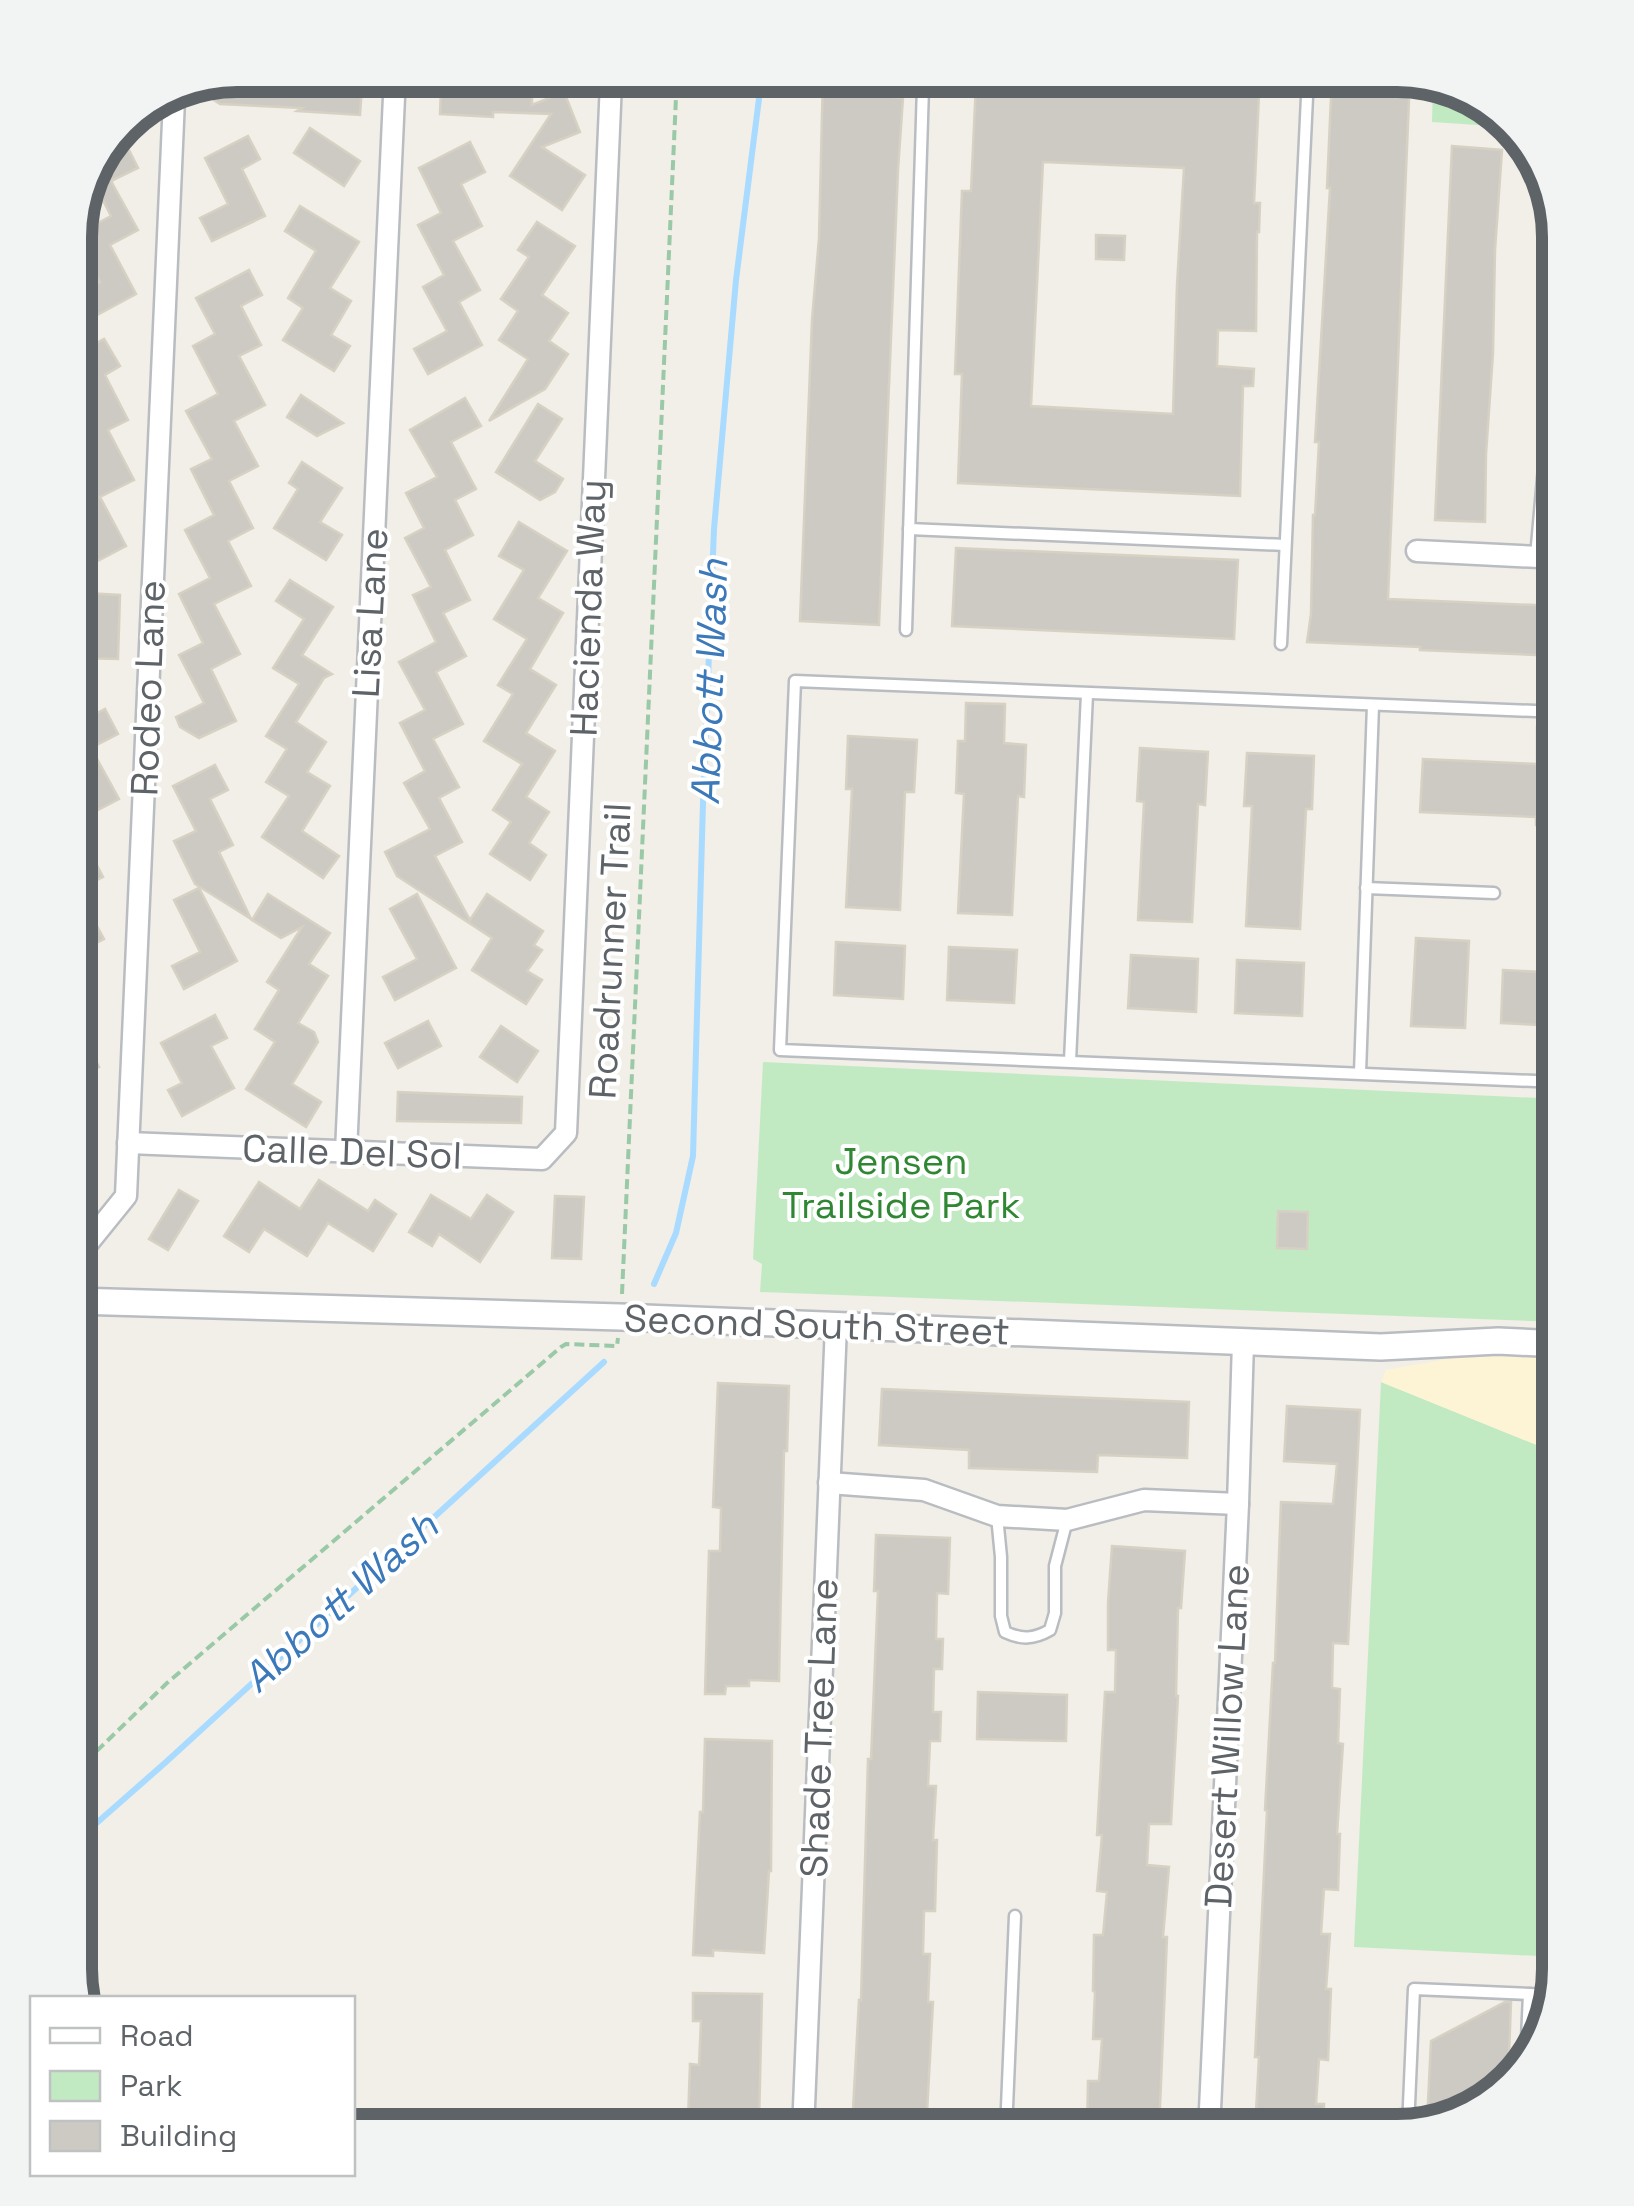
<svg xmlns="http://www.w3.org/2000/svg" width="1634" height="2206" viewBox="0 0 1634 2206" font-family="'Space Grotesk',sans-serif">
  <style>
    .green { fill: #c2eac2 }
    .sand { fill: #fdf4d6 }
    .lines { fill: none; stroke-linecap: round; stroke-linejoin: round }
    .stream { stroke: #a9daff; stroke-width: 6 }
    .building { fill: #cdcac4; stroke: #d7d1c4; stroke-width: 2.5; fill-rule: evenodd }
    .service-casing { stroke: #b9bdc1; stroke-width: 15 }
    .minor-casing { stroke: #b9bdc1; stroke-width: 25 }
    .tertiary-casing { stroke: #b9bdc1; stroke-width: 30 }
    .path { stroke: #99c9a7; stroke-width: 4; stroke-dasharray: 10 5; stroke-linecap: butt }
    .service { stroke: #fff; stroke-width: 10 }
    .minor { stroke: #fff; stroke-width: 20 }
    .tertiary { stroke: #fff; stroke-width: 25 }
    .labels { text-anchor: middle; stroke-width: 8; stroke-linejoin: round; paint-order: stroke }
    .street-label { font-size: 38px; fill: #5e6368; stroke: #fff }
    .park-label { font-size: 38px; fill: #2f8733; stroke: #fff }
    .water-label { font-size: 40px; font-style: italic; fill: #3c79ba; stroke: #fff }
    .rim { fill: none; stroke: #5e6368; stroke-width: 12 }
  </style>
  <rect width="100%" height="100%" fill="#f1efe7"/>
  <!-- green -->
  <g class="green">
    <path d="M1433,83L1478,97L1508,127L1432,122Z"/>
    <path d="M763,1062L1559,1099V1322L760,1292L762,1264L753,1259Z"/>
    <path d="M1381,1382L1559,1454V1957L1354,1947Z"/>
  </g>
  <!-- sand -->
  <path class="sand" d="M1486,1352L1559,1358V1454L1381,1382L1386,1370Z"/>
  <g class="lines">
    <!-- stream -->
    <g class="stream">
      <path d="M654,1284L676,1233L693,1156L703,803L714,529L736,280L762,75"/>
      <path d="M75,1842L166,1762L604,1362"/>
    </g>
  </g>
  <!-- building -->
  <g class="building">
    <path d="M823,75H870L869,95L903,98L898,170L879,625L800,621L812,320L819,238Z"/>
    <path d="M1332,75L1410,76L1388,599L1559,606V656L1420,650V647L1307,642L1311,614L1313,515H1315L1319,442H1315L1330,188H1327Z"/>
    <path d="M228,79L362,86L360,115L297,111L302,108L220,104L214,100V84Z"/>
    <path d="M976,83L1259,94L1254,203H1260L1259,232H1257L1256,331L1218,330L1217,366L1254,369L1253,386H1243L1240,496L958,483L962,374H955L962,191H971ZM1043,162L1184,168L1177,285L1173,414L1031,406Z"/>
    <path d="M506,85L532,86V105L564,92L580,132L542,147L585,175L562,210L510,176L551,114L493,112V117L440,114L441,87L506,90Z"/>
    <path d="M310,128L360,161L344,186L294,153Z"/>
    <path d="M121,134L138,168L111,181L138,230L110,245L136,294L75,327V295L100,282L75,235L111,216L97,189L93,191Z"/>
    <path d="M248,136L260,159L242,169L265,216L212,241L200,218L228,204L205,158Z"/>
    <path d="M470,142L485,172L461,184L482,226L453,241L480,290L459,302L482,345L428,374L414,349L447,331L423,287L444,275L418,225L441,213L419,168Z"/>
    <path d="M1452,146L1502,150L1495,250L1493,353L1486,454L1485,522L1435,520Z"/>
    <path d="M300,206L359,242L330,288L351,301L331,335L350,346L334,371L283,340L303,308L288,298L316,251L285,231Z"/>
    <path d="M537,222L575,246L542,295L568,313L549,341L568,354L545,389L489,421L528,359L499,340L518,311L501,299L529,257L518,250Z"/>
    <path d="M1096,235L1125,236L1124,260L1096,259Z"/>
    <path d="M249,270L262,295L241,306L261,345L239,356L265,405L234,421L258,466L229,481L253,528L228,541L251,586L214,604L240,654L211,669L236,721L199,738L180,727L176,717L204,703L179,655L203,643L179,594L210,578L185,530L214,515L191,469L212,459L186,411L218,394L193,346L215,334L196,298Z"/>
    <path d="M104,339L120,366L105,375L128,420L108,430L134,480L100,497L126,546L75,573V414L88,407L75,384V355Z"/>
    <path d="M301,395L343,423L317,436L287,417Z"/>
    <path d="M465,398L481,426L451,442L476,489L455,500L473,535L445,550L470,600L443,613L466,656L436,672L463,724L433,739L459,787L439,798L462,842L435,856L470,920L487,894L543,931L534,945L542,950L527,971L542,980L526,1004L472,970L492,938L397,876L385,852L430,829L404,783L425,771L400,723L425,710L399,662L436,642L413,595L431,587L405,538L424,528L406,493L437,477L410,430Z"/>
    <path d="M538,404L562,419L535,461L563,479L555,492L540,500L496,472Z"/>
    <path d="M302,462L342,488L320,522L342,535L326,560L274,528L298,489L289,483Z"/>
    <path d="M519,522L567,551L538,598L563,613L530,669L556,685L526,733L555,751L526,797L549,812L529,843L546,855L530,880L490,854L511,822L493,810L522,764L484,741L513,694L498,685L527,639L494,619L524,570L499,556Z"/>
    <path d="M956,548L1238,560L1234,639L952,626Z"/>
    <path d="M290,580L333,607L302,655L332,674L324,678L296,722L326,742L307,772L330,786L302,831L339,856L323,878L262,837L289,796L266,782L287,749L266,736L299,684L273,668L304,619L276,601Z"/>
    <path d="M85,593L120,595L118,659L82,658Z"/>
    <path d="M966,703L1005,704L1004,743L1026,745L1024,797L1018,796L1012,915L958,913L964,794L956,793L958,741H965Z"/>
    <path d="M105,709L118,734L91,748L119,799L75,822V718L78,723Z"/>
    <path d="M1537,727L1559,728V826L1536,825V817L1420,812L1423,759L1537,764Z"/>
    <path d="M848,736L917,740L914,792H905L900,910L846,907L852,789H846Z"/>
    <path d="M1140,748L1208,752L1205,805L1198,804L1192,922L1138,920L1144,802L1137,801Z"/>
    <path d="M1247,753L1314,756L1312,809H1306L1300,929L1246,926L1252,806H1244Z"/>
    <path d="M215,765L228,790L210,799L233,845L219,852L251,919L195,884L174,841L196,831L173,786Z"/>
    <path d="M75,823L103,877L77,890L104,939L75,954Z"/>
    <path d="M199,888L237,961L184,989L172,966L200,952L174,900Z"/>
    <path d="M268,894L330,933L309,964L328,976L298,1023L314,1032L318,1042L292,1084L321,1102L306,1127L246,1089L275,1042L255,1029L279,990L267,982L302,927L281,938L252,920Z"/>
    <path d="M417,894L456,968L395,1000L383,977L417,959L390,909Z"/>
    <path d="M1416,938L1469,941L1465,1028L1411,1026Z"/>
    <path d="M836,942L905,946L903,999L834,995Z"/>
    <path d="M949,947L1017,950L1014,1003L947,1000Z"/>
    <path d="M1131,955L1198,959L1196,1012L1128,1008Z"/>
    <path d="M1237,960L1304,963L1302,1016L1235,1013Z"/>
    <path d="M1503,970L1559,973V1026L1501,1023Z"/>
    <path d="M215,1015L227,1038L211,1046L234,1088L182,1116L168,1090L182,1083L161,1043Z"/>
    <path d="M428,1021L441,1046L398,1068L385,1043Z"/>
    <path d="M75,1022L99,1067L75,1079Z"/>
    <path d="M501,1026L538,1051L517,1082L480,1057Z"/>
    <path d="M398,1092L522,1097L521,1123L397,1121Z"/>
    <path d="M319,1180L368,1211L375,1200L396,1214L373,1251L328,1223L307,1256L264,1229L249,1252L224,1236L259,1182L300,1209Z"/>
    <path d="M179,1190L198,1201L168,1250L149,1239Z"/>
    <path d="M431,1195L471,1219L487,1195L513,1212L480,1262L439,1234L432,1246L409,1232Z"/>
    <path d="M555,1196L584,1197L581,1259L552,1258Z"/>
    <path d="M1278,1211L1308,1212L1307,1249L1277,1248Z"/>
    <path d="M718,1383L789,1386L787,1451H784L779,1681L749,1680V1686H726L725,1694H705L709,1551H720L721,1508L713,1507Z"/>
    <path d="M882,1389L1189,1402L1187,1458L1098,1455L1097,1472L969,1468V1450L879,1445Z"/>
    <path d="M1287,1406L1360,1410L1348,1644L1333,1643L1332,1688L1340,1689L1338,1743L1343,1744L1337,1834H1340L1338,1890L1324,1889L1321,1934H1330L1326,1989H1331L1328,2060L1319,2059L1316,2104H1324L1323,2131L1255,2130L1259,2057H1255L1267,1811L1265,1810L1273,1663H1275L1281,1502L1333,1504L1337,1464L1284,1461Z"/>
    <path d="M876,1535L950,1538L948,1594L937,1593L936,1639H943L942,1669H934L933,1712H941L940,1741H930L928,1786H936L933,1840H937L935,1911H924L923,1954H930L928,2002H933L926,2131L852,2129L859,2000H861L868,1759H871L878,1591H874Z"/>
    <path d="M1112,1546L1185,1551L1181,1608H1178L1176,1696H1178L1171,1824H1149L1147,1865L1169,1867L1163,1937H1167L1159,2131H1087L1088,2081H1099L1102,2039H1093L1095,1992L1093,1991L1094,1935H1103L1107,1892L1097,1891L1102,1835H1097L1105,1692H1115L1116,1650H1108V1603Z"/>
    <path d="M978,1692L1067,1695L1066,1741L977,1739Z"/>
    <path d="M705,1739L772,1741L771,1871H769L764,1953L713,1950V1956L693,1955L700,1812H703Z"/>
    <path d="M693,1993L762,1994L759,2123L688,2120L690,2064L699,2065L701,2021H693Z"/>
    <path d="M1505,2002H1511L1508,2080L1478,2109L1427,2123L1431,2041Z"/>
  </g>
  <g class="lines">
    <!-- service casing -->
    <g class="service-casing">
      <g id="service">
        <path d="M909,529L1285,545"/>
        <path d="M906,630L923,87L928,75"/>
        <path d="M1281,644L1307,97L1297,75"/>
        <path d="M1366,888L1494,893"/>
        <path d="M1070,1061L1087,694"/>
        <path d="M1360,1073L1373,705"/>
        <path d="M1559,1082L780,1050L795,681L1559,712"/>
        <path d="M997,1516L1001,1557V1616L1005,1632C1022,1640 1034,1639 1050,1630L1055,1613V1566L1067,1520"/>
        <path d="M1526,2062L1529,1994"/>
        <path d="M1408,2128L1414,1989L1552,1995"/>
        <path d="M1006,2131L1015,1916"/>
      </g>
    </g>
    <!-- minor casing -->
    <g class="minor-casing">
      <g id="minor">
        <path d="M1417,551L1559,558"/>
        <path d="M1541,557L1556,389L1549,360L1556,226"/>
        <path d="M128,1143L542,1159L566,1133L611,82L603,75"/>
        <path d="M346,1152L395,75"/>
        <path d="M75,1259L126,1196L174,99"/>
        <path d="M829,1483L924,1490L997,1516L1067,1520L1144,1500L1238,1504"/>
        <path d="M803,2131L836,1325"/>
        <path d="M1209,2131L1238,1504L1243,1342"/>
      </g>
    </g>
    <!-- tertiary casing -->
    <g class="tertiary-casing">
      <path id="tertiary" d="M75,1301L620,1317L1381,1347L1498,1341L1559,1344"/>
    </g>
    <!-- path -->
    <g class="path">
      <path d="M622,1294L677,75"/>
      <path d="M75,1772L167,1683L561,1347L566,1344L617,1346L618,1338"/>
    </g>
    <!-- service -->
    <use href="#service" class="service"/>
    <!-- minor -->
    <use href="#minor" class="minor"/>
    <!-- tertiary -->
    <use href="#tertiary" class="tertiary"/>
  </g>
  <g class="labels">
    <!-- street labels -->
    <g class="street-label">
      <text transform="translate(588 608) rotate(-88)" y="13">Hacienda Way</text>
      <text transform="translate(370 613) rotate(-87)" y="13">Lisa Lane</text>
      <text transform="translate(148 688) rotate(-88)" y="13">Rodeo Lane</text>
      <text transform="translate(610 951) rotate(-87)" y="13">Roadrunner Trail</text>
      <text transform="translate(352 1152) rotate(2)" y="13">Calle Del Sol</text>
      <text transform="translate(817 1325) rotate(2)" y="13">Second South Street</text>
      <text transform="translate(819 1728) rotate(-88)" y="13">Shade Tree Lane</text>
      <text transform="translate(1227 1736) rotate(-87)" y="13">Desert Willow Lane</text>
    </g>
    <!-- park labels -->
    <g class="park-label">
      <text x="901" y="1174">Jensen<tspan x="901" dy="44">Trailside Park</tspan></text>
    </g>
    <!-- water labels -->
    <g class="water-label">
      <text transform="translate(709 682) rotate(-88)" y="14">Abbott Wash</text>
      <text transform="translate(340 1602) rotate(-42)" y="14">Abbott Wash</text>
    </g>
  </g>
  <!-- crop -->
  <path d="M0 0H1634V2206H0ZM237 92H1397A145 145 0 0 1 1542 237V1969A145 145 0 0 1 1397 2114H237A145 145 0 0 1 92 1969V237A145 145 0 0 1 237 92Z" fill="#f2f3f3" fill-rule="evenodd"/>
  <path class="rim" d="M237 92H1397A145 145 0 0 1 1542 237V1969A145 145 0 0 1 1397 2114H237A145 145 0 0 1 92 1969V237A145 145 0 0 1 237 92Z"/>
  <!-- legend -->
  <rect x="30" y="1996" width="325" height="180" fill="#ffffff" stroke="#bfc1c3" stroke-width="2.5"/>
  <rect x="50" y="2028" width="50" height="15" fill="#ffffff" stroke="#bfc1c3" stroke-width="2.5"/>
  <text x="120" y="2046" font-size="30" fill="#5e6368">Road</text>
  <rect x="50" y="2071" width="50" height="30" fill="#c2eac2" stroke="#bfc1c3" stroke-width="2.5"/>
  <text x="120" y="2096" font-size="30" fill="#5e6368">Park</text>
  <rect x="50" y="2121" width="50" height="30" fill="#cdcac4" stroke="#bfc1c3" stroke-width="2.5"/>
  <text x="120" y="2146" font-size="30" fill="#5e6368">Building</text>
</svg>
